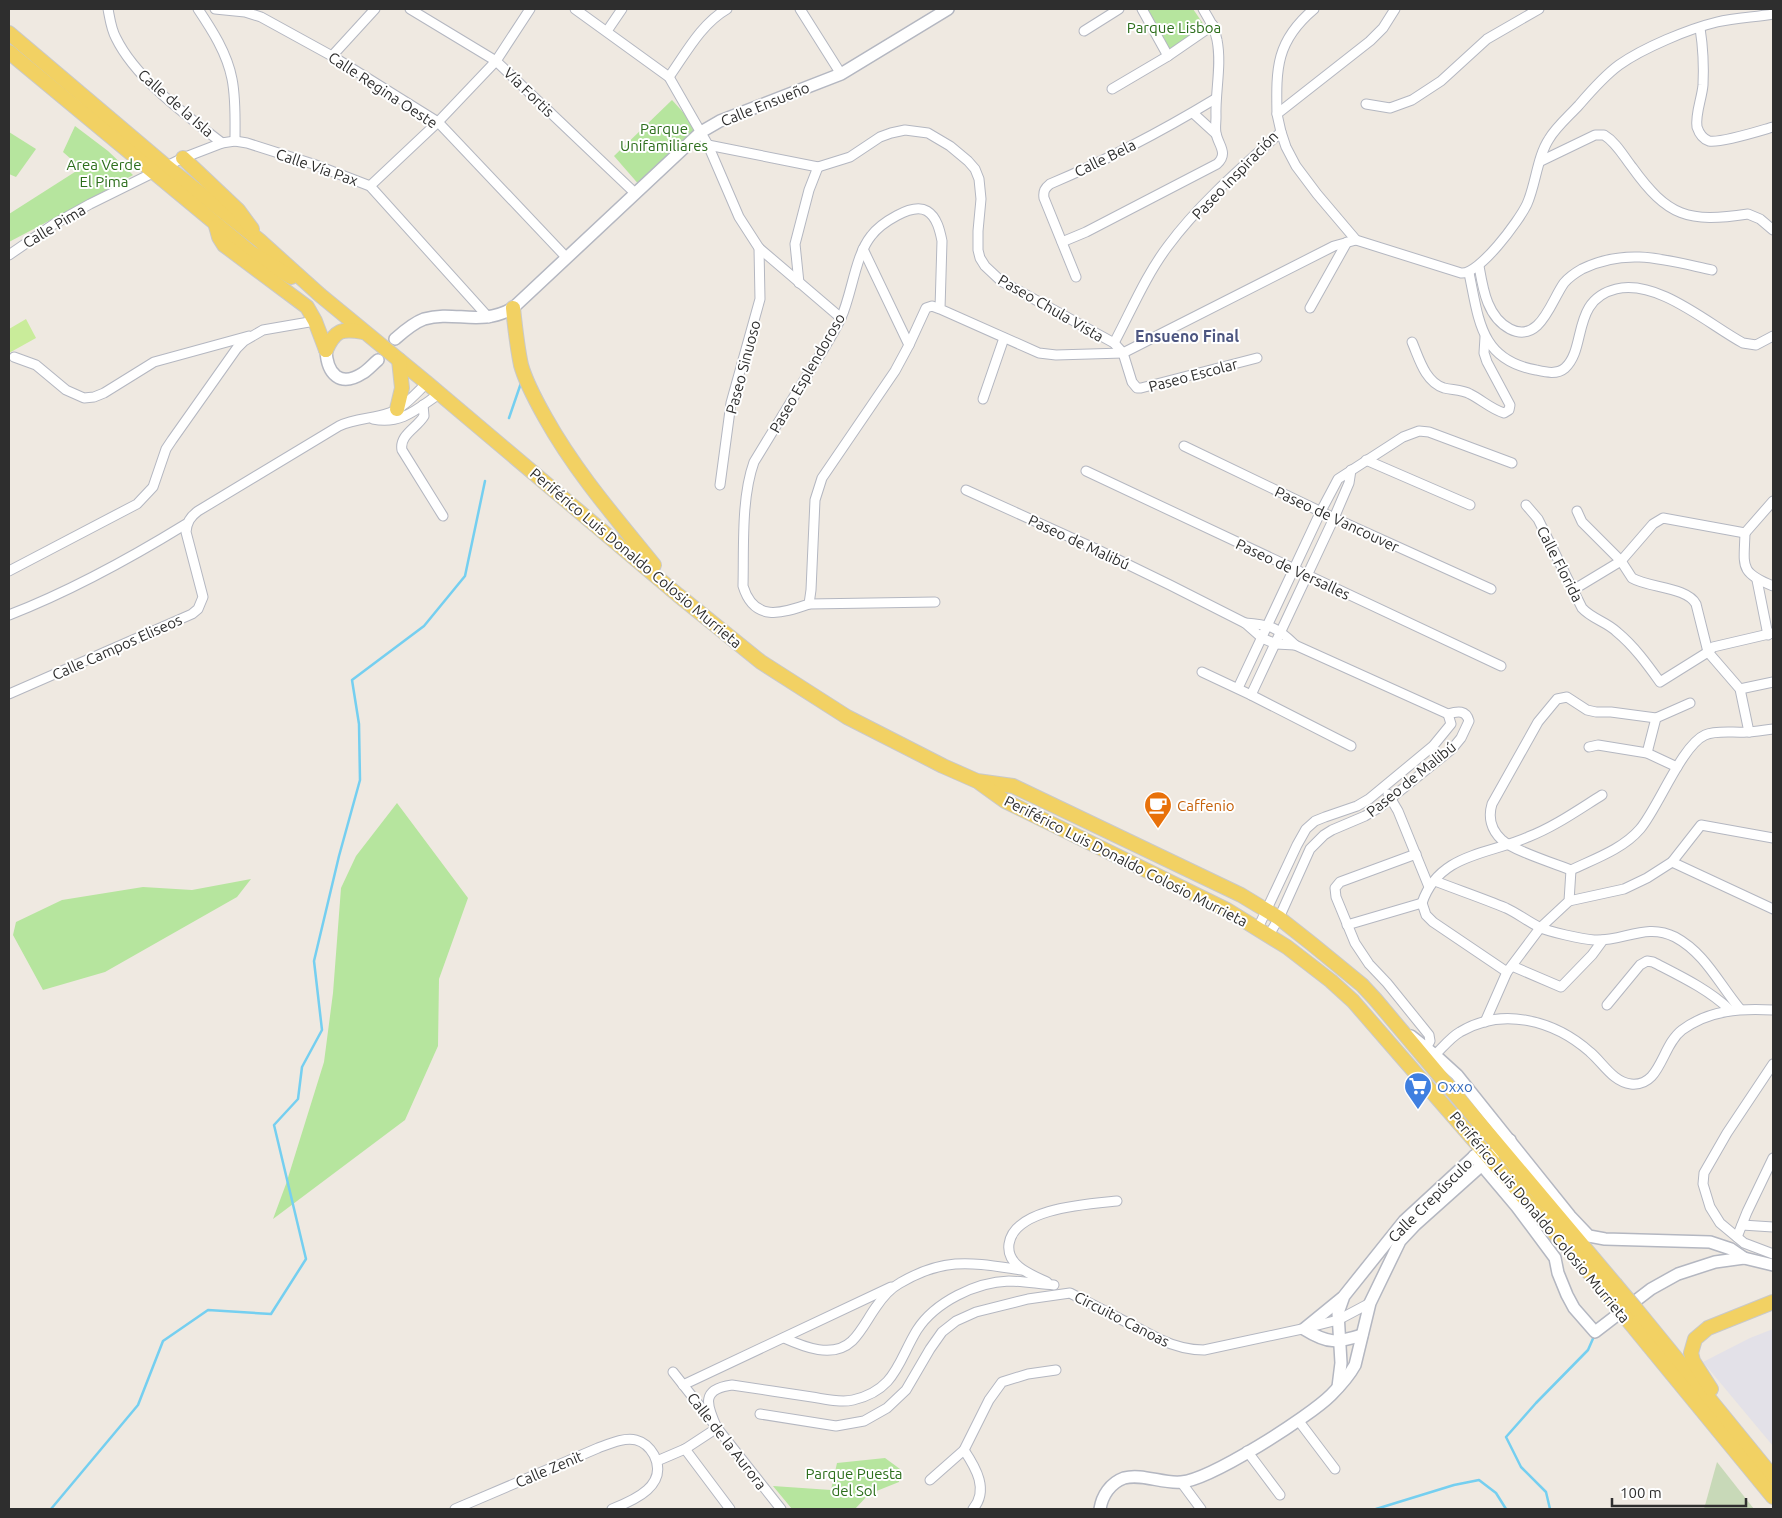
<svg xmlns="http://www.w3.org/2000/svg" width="1782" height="1518" font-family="Ubuntu,sans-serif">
  <rect width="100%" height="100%" fill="#efe9e1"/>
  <polygon fill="#e3e1e8" points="1773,1329 1773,1446 1703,1362 1750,1338"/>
  <g fill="#b6e59e">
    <polygon points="1142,9 1193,9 1206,28 1168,52"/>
    <polygon points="672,100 701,132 641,187 614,156"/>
    <polygon points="75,126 108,151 133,175 94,197 9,242 9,214 78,170 71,159 63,152"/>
    <polygon points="9,132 36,149 16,177 9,174"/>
    <polygon points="397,803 468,898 439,979 438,1046 405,1120 273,1219 286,1184 324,1062 333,993 341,888 356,856"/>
    <polygon points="251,879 237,897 105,972 43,990 13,935 16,922 62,900 143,887 192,890"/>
    <polygon points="885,1458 900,1469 899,1482 869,1494 855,1509 792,1509 773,1486 831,1490 837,1463"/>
  </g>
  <polygon fill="#c8d9b8" points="1717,1462 1754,1509 1704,1509"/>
  <polygon fill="#c9ec9a" points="26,319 36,338 9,353 9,329"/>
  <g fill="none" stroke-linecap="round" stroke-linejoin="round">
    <g stroke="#75cff0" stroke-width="2.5">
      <polyline points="509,418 521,383"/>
      <polyline points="1719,1256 1731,1255"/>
      <polyline points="51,1509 138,1405 163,1341 208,1310 271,1314 306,1259 274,1125 298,1099 302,1067 322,1030 314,961 339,856 360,780 359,724 352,680 424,626 465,576 485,481"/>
      <polyline points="1376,1509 1454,1485 1479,1480 1496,1493 1506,1509"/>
      <polyline points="1550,1509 1546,1492 1521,1467 1506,1437 1536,1403 1588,1350 1595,1334"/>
    </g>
    <g stroke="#b4b7c1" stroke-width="11">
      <g id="minor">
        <path d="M108,9C110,19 111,29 116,38C136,79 186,115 222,143"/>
        <path d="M198,9C212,30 227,53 232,79C236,99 235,120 235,141"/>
        <polyline points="215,9 245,12 261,17 332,56 438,122 566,257"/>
        <polyline points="410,9 496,61 635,193"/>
        <polyline points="575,9 669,77 708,145 739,217 759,248 760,299 731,403 720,485"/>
        <polyline points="800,9 841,74"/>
        <polyline points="1142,9 1168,56"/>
        <path d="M1700,28C1703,47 1704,65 1703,85C1702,98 1695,114 1697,127C1699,133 1703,139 1709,141C1722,143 1759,131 1773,127"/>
        <polyline points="607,31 622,9"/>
        <polyline points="1084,31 1119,9"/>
        <polyline points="332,56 375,9"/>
        <path d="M669,77C686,53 701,24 727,9"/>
        <polyline points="1112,89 1168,56 1213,25"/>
        <polyline points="1366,104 1390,108 1412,100 1441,81 1487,39 1539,9"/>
        <polyline points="1193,113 1216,134"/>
        <path d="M1277,114C1276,68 1276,41 1314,9"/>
        <path d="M1281,132L1286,147L1296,166L1317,194L1356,240L1461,273C1479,275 1519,221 1527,204C1536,184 1537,157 1549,139C1556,127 1569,116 1579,105C1591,91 1604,76 1619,65C1643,48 1688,29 1717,22C1735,18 1755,17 1773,14"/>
        <polyline points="708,145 818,167 850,157 880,137 891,133 905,130 928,133 950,146 968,161 975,169 979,179 981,199 978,231 978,250 980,258 985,266 1001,281 1114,343 1123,353 1132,382 1137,388 1141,388 1257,358"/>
        <path d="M1541,161L1595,135H1604C1616,142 1624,157 1632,167C1668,217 1688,223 1748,214L1760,219L1773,230"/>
        <polyline points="370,186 438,122 496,61 530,9"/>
        <path d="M1062,242L1086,232L1217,164C1229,153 1218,145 1216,133C1215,128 1216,122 1216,117C1215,92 1222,65 1217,40C1215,28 1209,19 1203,9"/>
        <polyline points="759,248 841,318"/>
        <polyline points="863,249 909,345"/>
        <polyline points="9,255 54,224 90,204 183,158 222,143 235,141 247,143 313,164 370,186 489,318"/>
        <path d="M1479,266C1483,289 1487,317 1510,329C1540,344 1551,301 1564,283C1569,277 1575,273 1582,269C1627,247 1666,260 1712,270"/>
        <path d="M1469,273C1479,320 1480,360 1536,370C1545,372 1557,375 1565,368C1587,348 1571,300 1616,289C1658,279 1708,324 1743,343L1756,345L1773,336"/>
        <path d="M1076,277L1044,198C1043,191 1045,188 1050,184C1107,160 1162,131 1215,99"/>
        <polyline points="799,283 795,244 809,190 818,167"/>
        <polyline points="1310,308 1347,242"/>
        <path d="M940,309L942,241C940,231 937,217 927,211C912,202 880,224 871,236C855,256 852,294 841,318C831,339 818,358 806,377C789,405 771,434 754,462C741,498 744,548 743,586C754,622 781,614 809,604L811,590L815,500L822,478L895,371L909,345L926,308L932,306L940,309L1039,353L1056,355L1123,353L1334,246L1356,240"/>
        <path d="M1412,342C1419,358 1425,382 1444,388C1453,390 1463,390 1470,394C1482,400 1491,409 1504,413L1509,410L1510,405L1487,362L1484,353L1485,337"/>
        <path d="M1114,343C1131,311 1146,275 1168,246C1199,204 1242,167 1281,132L1277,114L1370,41L1383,28L1395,9"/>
        <polyline points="14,357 36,365 66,390 84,398 94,397 104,393 154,362 249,336"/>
        <polyline points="983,399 1004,338"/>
        <path d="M423,405L424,416C417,428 399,435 402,450L443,516"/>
        <path d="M373,419C401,425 417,409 439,394"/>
        <polyline points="1184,446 1334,518 1491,589"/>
        <polyline points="1366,460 1470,505"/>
        <polyline points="1086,471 1501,666"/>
        <path d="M966,490L1094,548L1170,585L1245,623L1262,638L1276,644L1295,645L1448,714C1458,711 1466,710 1469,721L1461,738L1452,749L1380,807L1365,816L1332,830L1324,835L1310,849L1279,918L1269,935"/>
        <path d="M1526,505L1538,519L1582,608C1592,619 1607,622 1617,632C1634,646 1647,664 1660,682L1708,652L1713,647L1773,633"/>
        <path d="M1577,511L1582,522L1621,561L1632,578C1649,588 1687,587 1696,604L1708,652L1740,689L1749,732"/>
        <path d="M1745,533C1744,567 1739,572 1773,586"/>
        <polyline points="1745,533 1773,501"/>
        <polyline points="9,571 137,504 153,487 166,449 172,440 237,348 244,341 263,330 315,321"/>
        <polyline points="1757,580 1768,635"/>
        <polyline points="1573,590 1621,561 1653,524 1663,518 1745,533"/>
        <polyline points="809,604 935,602"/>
        <path d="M9,615C71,591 129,559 186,524"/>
        <path d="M1245,623C1270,625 1276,626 1295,645"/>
        <polyline points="1202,672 1251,695 1351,746"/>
        <polyline points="1238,688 1321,511 1338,479 1403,437 1419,431 1429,432 1512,463"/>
        <polyline points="1740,689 1773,682"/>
        <path d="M9,694L192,614L198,609L203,597L186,532C187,522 190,517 198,511L339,426C355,418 373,419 389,413C404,408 416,393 427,383"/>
        <polyline points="1251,695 1334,518 1349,483 1351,470"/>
        <polyline points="1589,747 1598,745 1647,753 1677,767"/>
        <polyline points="1647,753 1656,718"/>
        <polyline points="1388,794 1398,811 1429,887"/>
        <polyline points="1416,854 1340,882 1335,888 1336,897 1355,943 1369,964 1387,983 1429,1035 1430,1041 1426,1048"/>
        <polyline points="1672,862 1773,909"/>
        <path d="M1571,870C1556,864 1512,850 1502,840C1491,830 1488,817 1492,804L1538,722L1557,699L1567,697L1587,710L1596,712H1611L1656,718L1690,703"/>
        <path d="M1571,870C1594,859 1623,849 1640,829C1658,808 1682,745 1705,735C1716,730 1734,733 1747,732C1755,732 1764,730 1773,729"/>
        <path d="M1435,881C1458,890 1482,898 1506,908C1517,913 1527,921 1539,927C1549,932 1582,939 1594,940C1623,942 1646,922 1675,937C1705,953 1719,984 1740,1009"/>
        <polyline points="1569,901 1624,889 1647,878 1672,862 1701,825 1773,838"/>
        <path d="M1422,903C1439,853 1488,855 1528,837C1554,827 1578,810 1602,795"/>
        <polyline points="1422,903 1426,915 1433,922 1507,972"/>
        <polyline points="1347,925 1422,903"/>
        <polyline points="1258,928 1297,845 1306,829 1315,821 1325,817 1357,806 1369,799 1433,746 1451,724 1448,714"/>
        <polyline points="1512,966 1561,987 1592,955 1603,940"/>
        <path d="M1607,1005L1640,965L1647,961L1653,962C1680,976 1708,989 1730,1010"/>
        <polyline points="1485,1022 1507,972 1540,928 1569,901 1571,870"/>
        <path d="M1435,1055C1443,1047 1451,1037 1460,1032C1503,1006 1555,1021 1590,1052C1603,1063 1613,1082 1631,1084C1661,1087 1661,1046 1682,1030C1709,1010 1741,1008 1773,1010"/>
        <polyline points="1773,1064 1727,1133 1704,1173 1703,1184 1710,1207 1720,1223 1744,1243 1773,1254"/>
        <polyline points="1742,1225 1773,1227"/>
        <polyline points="1737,1237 1747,1212 1773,1158"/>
        <path d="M1047,1282C1032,1275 1006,1266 1009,1244C1014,1208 1088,1204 1117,1201"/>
        <path d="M784,1338C804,1347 833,1359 852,1341C862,1331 868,1318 876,1307C882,1298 891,1288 900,1283C946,1256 973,1263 1022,1270"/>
        <polyline points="673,1372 781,1509"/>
        <polyline points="683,1385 891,1287"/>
        <path d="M760,1414L836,1426L864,1421L887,1408L906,1390L930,1349L942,1332L956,1321L976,1312L1028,1299L1070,1293L1159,1339C1174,1346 1187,1350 1204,1350L1302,1329L1338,1320L1370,1303"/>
        <polyline points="1298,1420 1335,1469"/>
        <polyline points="685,1449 730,1509"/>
        <path d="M964,1450C976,1468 989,1490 973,1509"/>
        <polyline points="1247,1451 1280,1495"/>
        <path d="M657,1461L685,1449L717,1428C706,1404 701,1389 732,1385C759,1389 785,1393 812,1397C825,1399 840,1403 853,1400C896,1390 898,1361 917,1330C935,1302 976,1282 1009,1281C1023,1281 1039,1284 1054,1285"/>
        <polyline points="930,1480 964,1450 989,1400 1002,1382 1028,1374 1056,1370"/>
        <polyline points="1181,1482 1201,1509"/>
        <path d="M455,1509L598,1448C609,1444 624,1437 636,1440C644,1442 650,1448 654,1455C669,1485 635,1500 612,1509"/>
      </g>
    </g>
    <g stroke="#b4b7c1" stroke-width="14">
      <g id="tertiary">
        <path d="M395,339C403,332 413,323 424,319C455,310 480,327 513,308L701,132L720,121L841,74L948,9"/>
        <path d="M326,350C327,374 340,388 363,373C368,370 373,364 378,360"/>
        <polyline points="1411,1036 1435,1055 1457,1075 1570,1216 1589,1236 1605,1239 1710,1242 1731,1249 1744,1258"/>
        <polyline points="1474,1156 1517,1207 1555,1258 1558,1273 1567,1295 1574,1308 1595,1332 1651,1289 1678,1274 1715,1262 1744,1258 1773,1265"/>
        <path d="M1342,1298L1304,1329C1328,1344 1337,1343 1362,1335"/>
        <polyline points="1338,1387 1341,1363 1338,1313 1344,1296 1404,1221 1480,1151"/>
        <path d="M1100,1509C1102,1496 1110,1483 1124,1478C1142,1473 1163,1484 1181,1482C1210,1480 1309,1417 1331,1395C1340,1386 1349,1376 1355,1365L1370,1303L1400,1241L1415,1225L1510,1140"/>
      </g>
    </g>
    <g stroke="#c9c9c9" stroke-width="16">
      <g id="primary">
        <polyline points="9,33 166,166 259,240 320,295 427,383 678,595 761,662 847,717 943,766 977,781 1013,786 1241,895 1279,918 1312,944 1362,985 1375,999 1615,1284"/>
        <polyline points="9,52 250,252 291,277"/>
        <polyline points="183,158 238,210 252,229"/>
        <polyline points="216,226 219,237 224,245 307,307 315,321 326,350"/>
        <path d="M513,308C515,327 517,346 521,365C526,383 536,401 545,417C575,471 615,517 654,565"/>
        <path d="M326,350C335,330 342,328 363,332"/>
        <polyline points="397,409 402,388 399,360"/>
        <polyline points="980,783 1005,801 1227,910 1287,947 1331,981 1353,1001 1399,1054 1606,1292"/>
        <polyline points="1636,1309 1773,1477"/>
        <polyline points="1626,1318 1773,1497"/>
        <polyline points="1711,1389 1693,1361 1691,1353 1695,1339 1708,1328 1773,1302"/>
      </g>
    </g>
    <use href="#minor" stroke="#fff" stroke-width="9"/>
    <use href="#tertiary" stroke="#fff" stroke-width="11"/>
    <use href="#primary" stroke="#f2d163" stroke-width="14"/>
    <g stroke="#c9c9c9" stroke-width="16" stroke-linecap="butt">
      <g id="primary-bridge">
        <polyline points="1615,1284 1636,1309"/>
        <polyline points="1606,1292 1626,1318"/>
      </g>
    </g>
    <use href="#primary-bridge" stroke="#f2d163" stroke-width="14"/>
  </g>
  <defs>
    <g id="cafe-pin" transform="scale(1.4375)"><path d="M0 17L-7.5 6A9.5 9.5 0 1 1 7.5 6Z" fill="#e8710a" stroke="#fff"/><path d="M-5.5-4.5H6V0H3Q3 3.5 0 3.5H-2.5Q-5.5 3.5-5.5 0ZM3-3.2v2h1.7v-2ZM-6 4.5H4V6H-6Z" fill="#fff"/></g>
    <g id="supermarket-pin" transform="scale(1.4375)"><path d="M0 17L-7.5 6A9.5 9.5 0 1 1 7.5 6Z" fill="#3f7fe0" stroke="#fff"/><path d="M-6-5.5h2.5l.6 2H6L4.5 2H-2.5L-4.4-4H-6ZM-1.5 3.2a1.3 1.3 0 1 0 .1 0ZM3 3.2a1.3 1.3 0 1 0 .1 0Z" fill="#fff"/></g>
  </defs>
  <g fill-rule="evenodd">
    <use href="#cafe-pin" x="1158" y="805"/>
    <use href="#supermarket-pin" x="1418" y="1086"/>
  </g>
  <g text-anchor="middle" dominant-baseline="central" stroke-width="4" stroke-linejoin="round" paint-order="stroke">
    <g font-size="15" fill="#2c6e1b" stroke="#fff">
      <text x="1174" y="27">Parque Lisboa</text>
      <text x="664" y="128">Parque<tspan x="664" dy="17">Unifamiliares</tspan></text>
      <text x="104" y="164">Area Verde<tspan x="104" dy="17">El Pima</tspan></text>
      <text x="854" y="1473">Parque Puesta<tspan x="854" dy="17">del Sol</tspan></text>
    </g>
    <g font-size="15" fill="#2e2e2e" stroke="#fff">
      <text transform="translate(383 90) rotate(33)">Calle Regina Oeste</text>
      <text transform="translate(529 92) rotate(44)">Vía Fortis</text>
      <text transform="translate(176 103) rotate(41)">Calle de la Isla</text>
      <text transform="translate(765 104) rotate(-22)">Calle Ensueño</text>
      <text transform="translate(1105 158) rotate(-26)">Calle Bela</text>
      <text transform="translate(317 167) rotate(19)">Calle Vía Pax</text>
      <text transform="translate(1235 175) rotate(-46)">Paseo Inspiración</text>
      <text transform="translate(54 226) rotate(-31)">Calle Pima</text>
      <text transform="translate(1051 308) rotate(30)">Paseo Chula Vista</text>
      <text transform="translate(743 367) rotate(-75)">Paseo Sinuoso</text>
      <text transform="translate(807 373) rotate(-60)">Paseo Esplendoroso</text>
      <text transform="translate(1193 375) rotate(-15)">Paseo Escolar</text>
      <text transform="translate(1337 519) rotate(25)">Paseo de Vancouver</text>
      <text transform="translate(1079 542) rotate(25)">Paseo de Malibú</text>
      <text transform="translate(636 558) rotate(40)">Periférico Luis Donaldo Colosio Murrieta</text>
      <text transform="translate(1560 564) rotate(63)">Calle Florida</text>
      <text transform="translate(1293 569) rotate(25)">Paseo de Versalles</text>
      <text transform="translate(117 647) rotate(-24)">Calle Campos Eliseos</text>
      <text transform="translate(1411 779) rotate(-39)">Paseo de Malibú</text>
      <text transform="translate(1126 861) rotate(27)">Periférico Luis Donaldo Colosio Murrieta</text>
      <text transform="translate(1430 1200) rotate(-45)">Calle Crepúsculo</text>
      <text transform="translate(1540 1217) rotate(50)">Periférico Luis Donaldo Colosio Murrieta</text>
      <text transform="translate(1122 1319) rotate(27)">Circuito Canoas</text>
      <text transform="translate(727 1441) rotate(52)">Calle de la Aurora</text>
      <text transform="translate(549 1469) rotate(-23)">Calle Zenit</text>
    </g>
    <g font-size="15" fill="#c56008" stroke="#fff" text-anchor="start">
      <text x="1177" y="805">Caffenio</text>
    </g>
    <g font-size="15" fill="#366cbe" stroke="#fff" text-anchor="start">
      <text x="1437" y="1086">Oxxo</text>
    </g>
    <g font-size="16" font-weight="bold" fill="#4d5680" stroke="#fff">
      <text x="1187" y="336">Ensueno Final</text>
    </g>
  </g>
  <rect width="1782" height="1518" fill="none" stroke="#2e2e2e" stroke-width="20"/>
  <path d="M1612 1498v8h134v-8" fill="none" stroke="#2e2e2e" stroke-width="2.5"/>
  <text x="1620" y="1498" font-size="15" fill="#2e2e2e" stroke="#ffffff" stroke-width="4" paint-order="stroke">100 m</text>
</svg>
